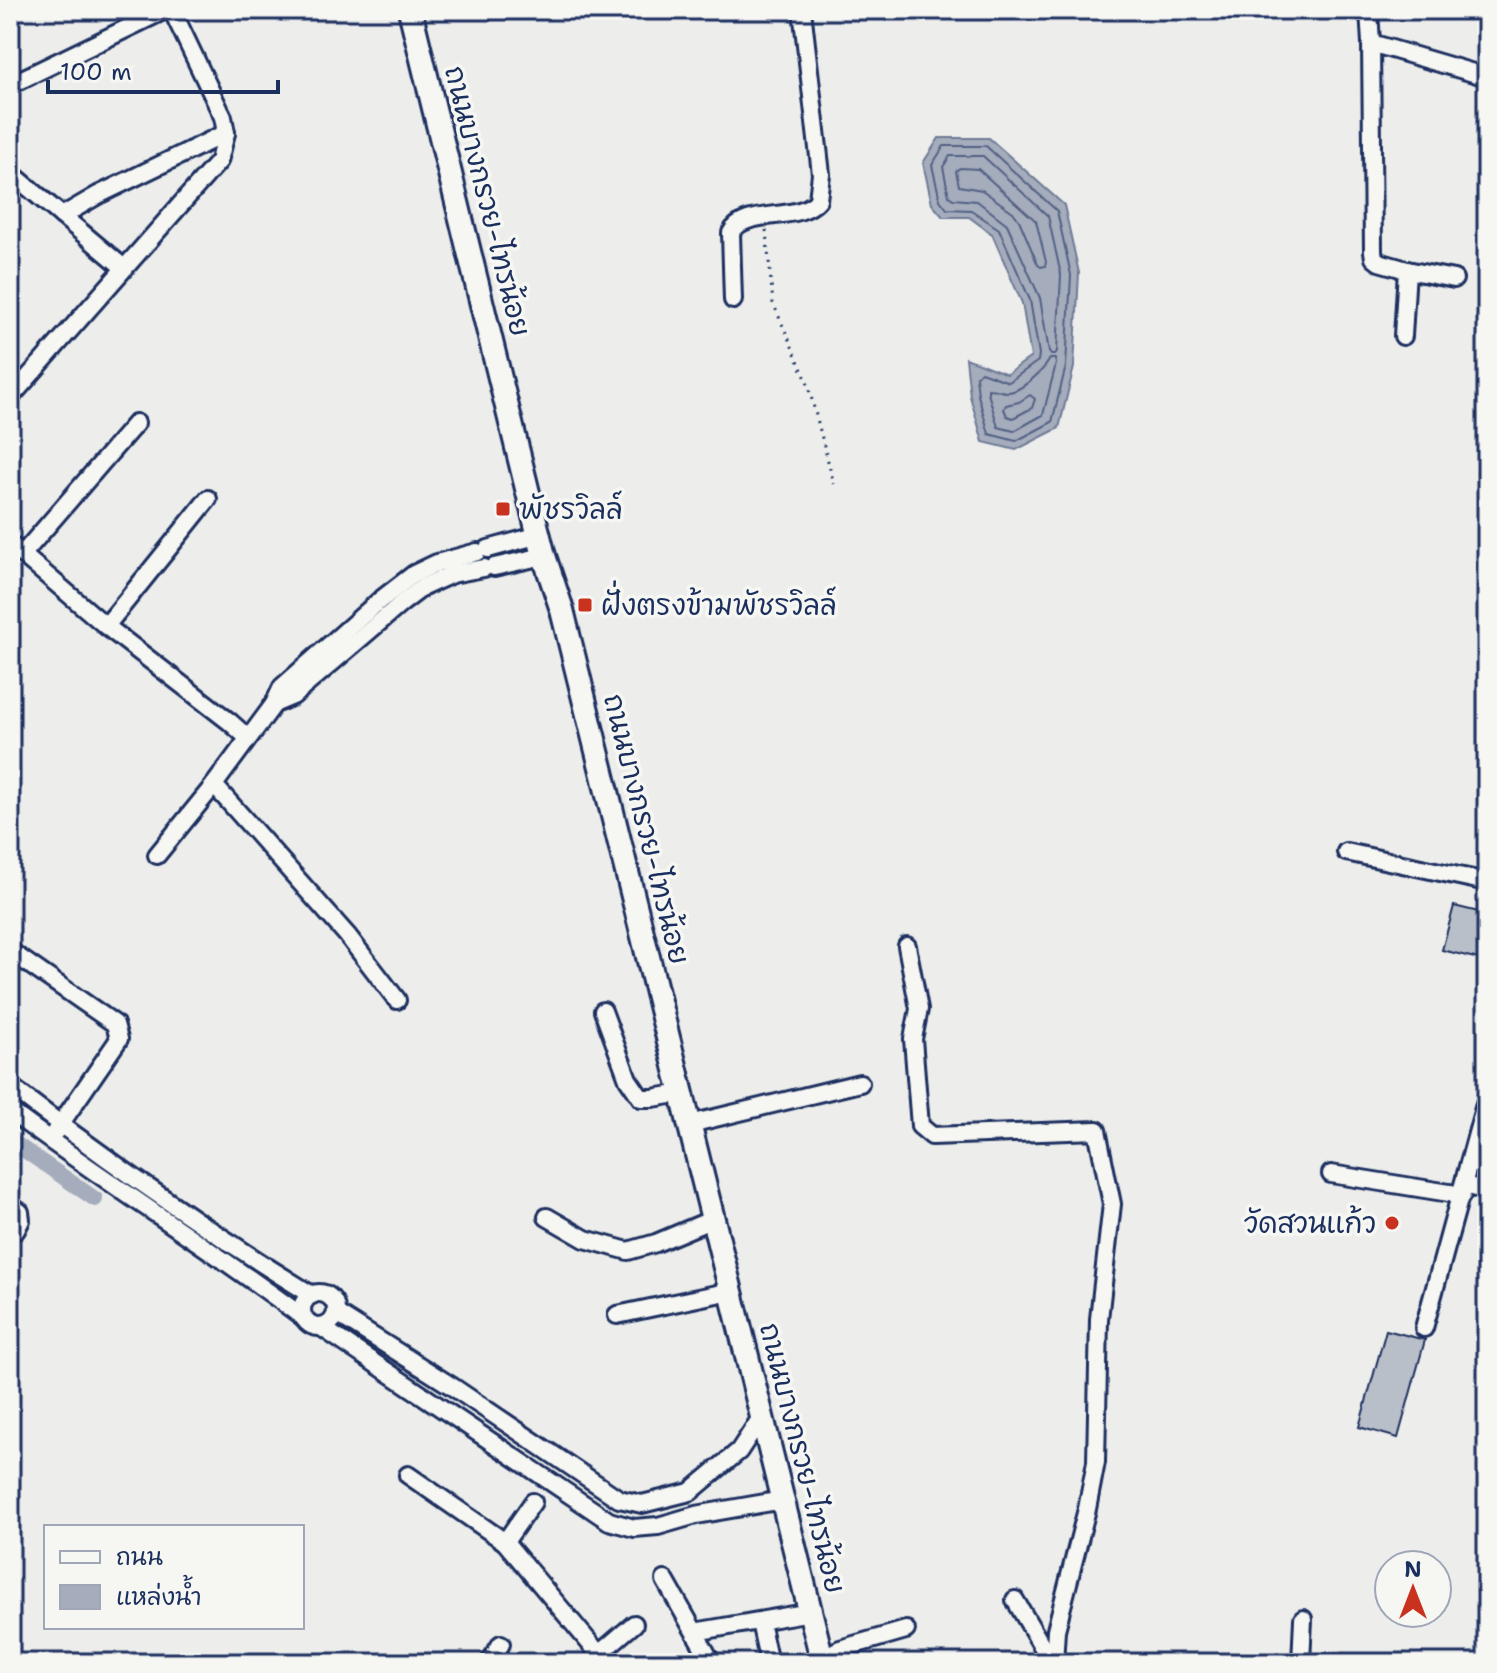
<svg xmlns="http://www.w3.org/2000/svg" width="1497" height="1673" font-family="'Shantell Sans','Playpen Sans Thai',sans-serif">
  <rect width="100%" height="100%" fill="#edeeec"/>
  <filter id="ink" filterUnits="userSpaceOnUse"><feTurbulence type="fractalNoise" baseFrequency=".0125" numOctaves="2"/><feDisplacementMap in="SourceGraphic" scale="16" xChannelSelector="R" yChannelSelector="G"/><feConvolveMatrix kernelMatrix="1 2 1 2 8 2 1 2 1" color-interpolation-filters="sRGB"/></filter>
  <g filter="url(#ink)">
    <polygon fill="#a5acbc" stroke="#6e7a96" stroke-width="2" points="939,138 989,138 1064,205 1079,273 1074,367 1059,428 1016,450 983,442 970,396 966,358 1007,374 1031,357 1022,303 992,234 969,217 943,217 932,204 923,163"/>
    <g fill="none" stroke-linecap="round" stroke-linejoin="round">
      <g stroke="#526184" stroke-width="2">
        <polygon points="944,146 986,146 1057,211 1071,275 1066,366 1052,422 1016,441 989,434 978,395 976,376 981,372 1009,382 1038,361 1039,354 1030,300 999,229 971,210 947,209 940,200 932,165"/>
        <polygon points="950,156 983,156 1048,216 1061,275 1057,351 1055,355 1051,355 1049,352 1040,298 1007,224 977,201 953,199 949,196 943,167"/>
        <polygon points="960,168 978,169 1036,221 1046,262 1045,266 1041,267 1038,265 1019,220 1013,212 982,190 959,186 956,171"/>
        <path d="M1050,359H1055L1056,364L1043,415L1014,431L998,427L988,393V389C995,389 1001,392 1008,392C1021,392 1044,370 1050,359Z"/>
        <polygon points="1030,395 1035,399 1032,408 1013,418 1007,416 1004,409 1006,405 1019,402"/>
      </g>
      <polyline stroke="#a5acbc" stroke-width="16" points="10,1140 95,1199"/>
    </g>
    <g fill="#b9bfc8" stroke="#1b2f5e" stroke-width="2">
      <polygon points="1454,906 1487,914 1487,961 1442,950"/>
      <polygon points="1386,1330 1425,1340 1398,1438 1359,1427"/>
    </g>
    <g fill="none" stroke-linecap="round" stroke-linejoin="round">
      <g stroke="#1b2f5e" stroke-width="22">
        <g id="minor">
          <polyline points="1369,10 1371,43 1373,251 1374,258 1379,262 1407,270 1403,336"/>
          <polyline points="1371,43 1487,77"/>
          <polyline points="10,85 165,10"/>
          <polyline points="10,172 124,268"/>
          <polyline points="62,216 98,195 226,133"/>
          <polyline points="1407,270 1454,279"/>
          <path d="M733,300L731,233C744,207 799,223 818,200L821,174L802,10"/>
          <polyline points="10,398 219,161 226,133 223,117 172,10"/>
          <polyline points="10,544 106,626 230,722 248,738"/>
          <polyline points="488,549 539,535"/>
          <polyline points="22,555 136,423"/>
          <polyline points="494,567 544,556"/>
          <polyline points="106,626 208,499"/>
          <polyline points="274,704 293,696 402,603 423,587 452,574 484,568"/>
          <polyline points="214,785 347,935 397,1000"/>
          <polyline points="1346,852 1487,882"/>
          <polyline points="157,855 214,785 274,704 282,687 379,601 414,574 437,563 477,552"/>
          <polyline points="907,946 919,1009 913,1039 920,1126 932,1136 1097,1130 1112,1204 1099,1319 1096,1462 1087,1509 1056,1630 1054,1663"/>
          <polyline points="10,951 115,1024 119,1039 55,1132"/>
          <polyline points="603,1011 628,1079 641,1098 653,1098 682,1093"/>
          <path d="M10,1086C107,1161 208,1231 312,1295"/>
          <path d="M10,1111C106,1183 208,1246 304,1318"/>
          <polyline points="690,1124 860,1083"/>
          <polyline points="1331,1174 1462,1195"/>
          <polyline points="1464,1185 1487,1191"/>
          <polyline points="10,1205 20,1212 21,1220 16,1230 10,1232"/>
          <polyline points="547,1217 585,1239 628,1251 656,1243 713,1219"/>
          <circle cx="319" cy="1310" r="17"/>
          <polyline points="336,1313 453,1387 619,1499 642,1504 690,1492 739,1451 762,1416"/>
          <polyline points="617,1315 731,1291"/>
          <polyline points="321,1327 609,1521 634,1528 658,1526 696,1515 783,1500"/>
          <polyline points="1424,1328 1487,1097"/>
          <polyline points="408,1475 505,1542 599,1654"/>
          <polyline points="505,1542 533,1502"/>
          <polyline points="665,1580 712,1663"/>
          <polyline points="1015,1600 1052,1663"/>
          <polyline points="760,1622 769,1663"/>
          <polyline points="696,1634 700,1631 811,1612"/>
          <polyline points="822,1658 840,1649 906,1630"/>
          <polyline points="489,1663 501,1644"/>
          <polyline points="591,1663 599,1654 634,1624"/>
          <polyline points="1301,1663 1303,1619"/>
        </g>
      </g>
      <g stroke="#1b2f5e" stroke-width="28">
        <polyline id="major" points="410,10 530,501 544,556 562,610 823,1663"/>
      </g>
      <polyline stroke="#1b2f5e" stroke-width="3" stroke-dasharray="2 6" stroke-linecap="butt" points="766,230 773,303 807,381 834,484"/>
      <use href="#minor" stroke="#f6f6f2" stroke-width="16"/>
      <use href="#major" stroke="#f6f6f2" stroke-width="22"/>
    </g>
  </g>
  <g fill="#c8321e" stroke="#f6f6f2" stroke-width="3">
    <rect x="495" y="501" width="16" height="16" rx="4"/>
    <rect x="577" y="597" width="16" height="16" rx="4"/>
    <circle cx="1392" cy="1223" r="8"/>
  </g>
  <g text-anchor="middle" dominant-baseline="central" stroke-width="7" stroke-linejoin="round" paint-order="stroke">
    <g font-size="28" fill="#1b2f5e" stroke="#f6f6f2">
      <text transform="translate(488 201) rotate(76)">ถนนบางกรวย-ไทรน้อย</text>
      <text transform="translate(647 829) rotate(76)">ถนนบางกรวย-ไทรน้อย</text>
      <text transform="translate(803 1458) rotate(76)">ถนนบางกรวย-ไทรน้อย</text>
    </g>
    <g font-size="28" fill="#1b2f5e" stroke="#f6f6f2" text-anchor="start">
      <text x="519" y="509">พัชรวิลล์</text>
      <text x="601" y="605">ฝั่งตรงข้ามพัชรวิลล์</text>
      <text x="1376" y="1223" text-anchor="end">วัดสวนแก้ว</text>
    </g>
  </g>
  <rect width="1497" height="1673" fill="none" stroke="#f6f6f2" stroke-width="40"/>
  <rect x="20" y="20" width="1457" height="1633" fill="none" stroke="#1b2f5e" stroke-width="3" filter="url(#ink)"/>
  <rect x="44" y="1525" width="260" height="104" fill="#f6f6f2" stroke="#9ea6b7" stroke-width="2"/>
  <rect x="60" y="1551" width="40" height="12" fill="#f6f6f2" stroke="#9ea6b7" stroke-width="2"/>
  <text x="116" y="1565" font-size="24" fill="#1b2f5e">ถนน</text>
  <rect x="60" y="1585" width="40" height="24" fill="#a5acbc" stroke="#9ea6b7" stroke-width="2"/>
  <text x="116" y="1605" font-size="24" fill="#1b2f5e">แหล่งน้ำ</text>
  <g transform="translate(1413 1589)"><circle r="38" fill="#f6f6f2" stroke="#9ea6b7" stroke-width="2"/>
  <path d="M0-6L14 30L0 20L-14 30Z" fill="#c8321e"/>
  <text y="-12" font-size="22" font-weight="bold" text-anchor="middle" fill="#1b2f5e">N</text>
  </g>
  <path d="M48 80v12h230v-12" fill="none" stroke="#1b2f5e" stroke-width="4"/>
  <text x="60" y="80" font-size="24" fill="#1b2f5e" stroke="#f6f6f2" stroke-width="6" paint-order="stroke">100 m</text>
</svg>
